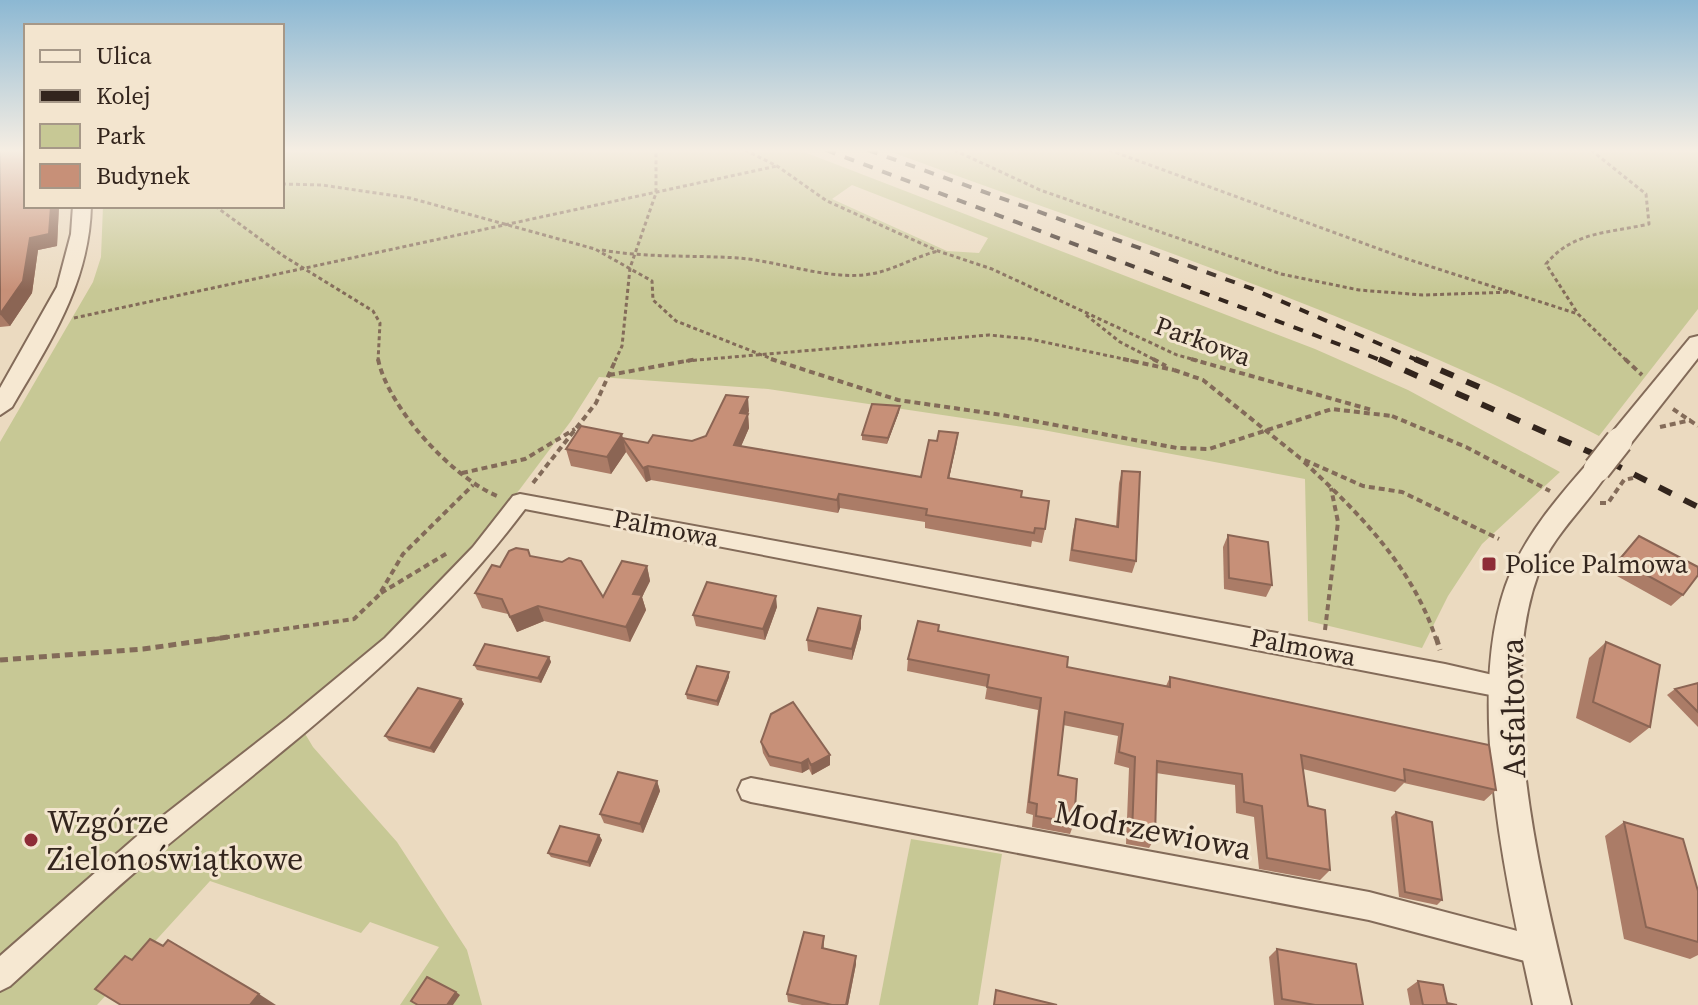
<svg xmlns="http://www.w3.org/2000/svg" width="1698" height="1005" font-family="'Source Serif 4',serif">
  <rect width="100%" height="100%" fill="#ebdac0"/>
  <g fill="#c7c895" fill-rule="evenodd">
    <path d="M282,150H799L1315,349L1408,390L1560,472L1482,544L1448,596L1422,648L1308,621L1305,479L1043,430L768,389L599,377L571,421L520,489L393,638L295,717L313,747L397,842L467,950L482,1005H400L439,947L370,922L361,933L210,881L97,1005H0V442L93,282L101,257L103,206H282ZM852,185L988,238L979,253L947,251L832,199Z"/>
    <path d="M886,150H1698V309L1599,436C1372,318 1126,238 886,150Z"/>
    <polygon points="911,839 1002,854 978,1005 879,1005"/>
  </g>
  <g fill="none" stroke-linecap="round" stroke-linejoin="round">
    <g stroke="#836b59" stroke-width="4">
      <g id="minor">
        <path d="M520,494L1445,664L1506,678L1514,681L1518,688L1514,695L1506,698L525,509C419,650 293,741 159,852C107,894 60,941 10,986L0,991V956L136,837L287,719L385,638L473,547L513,496Z"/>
        <polygon points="751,778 1369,892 1540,937 1550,941 1554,951 1550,961 1540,965 1369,920 751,802 742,799 738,790 742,781"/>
      </g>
    </g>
    <g stroke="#836b59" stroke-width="4">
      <g id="tertiary">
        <path d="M73,206H91C89,284 50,342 12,407L0,415V388L57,287L71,234Z"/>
        <polygon points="1698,336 1698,358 1628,447 1610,447 1607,441 1610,435 1690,338"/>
        <path d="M1597,460L1606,463L1610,469C1588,505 1553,533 1538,574C1494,695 1542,883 1571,1005H1533C1507,885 1461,688 1511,572C1529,531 1559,496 1588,463Z"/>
      </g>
    </g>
    <g stroke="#836b59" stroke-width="3" stroke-dasharray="4 3" stroke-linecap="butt">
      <polyline points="745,150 777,166 827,201 938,251 992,269 1177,355 1199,361"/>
      <polyline points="954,150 1040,190 1281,274 1359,290 1423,295 1513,292"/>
      <polyline points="1109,150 1401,257 1578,314"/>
      <path d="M1591,150L1646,194L1649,224C1610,233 1573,231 1546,264L1578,314L1627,361"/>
      <polyline points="282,152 287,150"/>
      <polyline points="282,184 322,185 410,198 595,249 652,281 653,300 676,321 777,361"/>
      <polyline points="215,206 282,255 373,311 380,323 378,361"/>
      <path d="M602,250C647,258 692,255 738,258C782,261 836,284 880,272C898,267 918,256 938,251"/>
      <polyline points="1086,315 1120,342 1157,361"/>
      <polyline points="74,318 777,166"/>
      <polyline points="615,361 622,346 630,268 656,193 656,150"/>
      <polyline points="686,361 989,335 1030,339 1133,361"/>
    </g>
    <g stroke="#836b59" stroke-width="4" stroke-dasharray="6 4" stroke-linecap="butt">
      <path d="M378,359C388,408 452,477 497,496"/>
      <polyline points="771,359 898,400 1002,415 1177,448 1209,449 1332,409 1392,416"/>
      <polyline points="1123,359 1174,370"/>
      <polyline points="1153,359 1166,366"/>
      <polyline points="1191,359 1372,410"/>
      <polyline points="1625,359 1642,375"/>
      <polyline points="1174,370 1203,380 1300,458 1363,486 1402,492 1499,539"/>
      <polyline points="609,375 697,359"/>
      <polyline points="1673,409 1698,426"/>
      <polyline points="1392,416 1466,447 1550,491"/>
      <polyline points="1660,427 1691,420"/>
      <path d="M1304,462C1359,513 1412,566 1436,639"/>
      <polyline points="462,473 525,459 575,429"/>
      <polyline points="533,483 596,403 616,359"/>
      <polyline points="1600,503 1608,503 1624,480 1633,478"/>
      <polyline points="381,593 449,552"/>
      <polyline points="1325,630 1338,522 1331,488"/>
      <polyline points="214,639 354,619 379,595 403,554 473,485"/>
    </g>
    <g stroke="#836b59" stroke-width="5" stroke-dasharray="8 5" stroke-linecap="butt">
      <polyline points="1436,637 1440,650"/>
      <polyline points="0,660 143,649 228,637"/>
    </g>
    <use href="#minor" fill="#f6e8d2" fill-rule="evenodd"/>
    <use href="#tertiary" fill="#f6e8d2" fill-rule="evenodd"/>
    <g stroke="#33251d" stroke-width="4" stroke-dasharray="10 10" stroke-linecap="butt">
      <polyline points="826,150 1383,361"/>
      <polyline points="868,150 1253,289 1419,361"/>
    </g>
    <g stroke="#33251d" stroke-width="6" stroke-dasharray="14 14" stroke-linecap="butt">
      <polyline points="1379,359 1592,453 1698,507"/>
      <polyline points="1415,359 1486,390"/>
    </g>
    <g stroke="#836b59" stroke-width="30" stroke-linecap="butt">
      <polyline id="tertiary-bridge" points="1597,469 1619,441"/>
    </g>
    <use href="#tertiary-bridge" stroke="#f6e8d2" stroke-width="26"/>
  </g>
  <g fill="#ab7c67">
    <polygon points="0,150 26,206 59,206 57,246 38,250 32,293 10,326 0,327"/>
    <polygon points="900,406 899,412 887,444 862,440 862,435"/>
    <polygon points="749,411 748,414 749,428 741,446 921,477 937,441 958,433 949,479 1021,497 1045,529 1042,543 1032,541 1031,547 925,528 925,522 840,508 838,513 651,480 646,482 626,452 611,474 571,466 566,449 622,438 648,443 692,441 706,436"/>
    <polygon points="1122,471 1136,561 1132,573 1069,561 1073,531 1076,519 1116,526 1119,483"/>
    <polygon points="1228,535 1272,585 1266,597 1224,589 1223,547"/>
    <polygon points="1639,536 1683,595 1671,606 1608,571"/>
    <polygon points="530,556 603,597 647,566 650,581 642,597 646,610 630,642 544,621 517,632 508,614 482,608 475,593 500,567"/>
    <polygon points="777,607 765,640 696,626 693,615"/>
    <polygon points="861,616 861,628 852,660 808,651 807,640"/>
    <polygon points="938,631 1067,667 1166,686 1170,677 1496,790 1484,801 1404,783 1395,792 1303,769 1308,806 1330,870 1320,880 1259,869 1254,817 1236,813 1235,785 1156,773 1155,838 1149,848 1126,844 1129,768 1114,764 1118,736 1063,725 1058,775 1074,823 1070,834 1032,827 1033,815 1026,813 1038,710 985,699 987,687 907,671 908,659"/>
    <polygon points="1606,642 1650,727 1630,743 1576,718 1589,658"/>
    <polygon points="549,657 551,662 541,683 477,670 474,665"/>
    <polygon points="729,672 729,677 718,706 687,699 686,694"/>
    <polygon points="1698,683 1698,727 1667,695 1675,689"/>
    <polygon points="461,699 464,704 434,753 389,741 385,736"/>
    <polygon points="761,742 830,755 830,765 812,775 809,769 802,773 770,766 763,753"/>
    <polygon points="657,781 660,791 643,833 604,823 600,814"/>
    <polygon points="1396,812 1442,900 1437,905 1399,897 1391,817"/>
    <polygon points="1624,822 1698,891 1698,955 1690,959 1624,939 1605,836"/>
    <polygon points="599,835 602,840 590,867 551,857 548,853"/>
    <polygon points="824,936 824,948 856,956 856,964 848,1005 802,1005 788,1002 787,994"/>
    <polygon points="1277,949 1363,1005 1274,1005 1269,957"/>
    <polygon points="1418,981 1447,1003 1457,1005 1410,1005 1407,989"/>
  </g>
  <g fill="#8b6554">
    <polygon points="51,206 59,206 57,246 38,250 32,293 10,326 0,314 30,238"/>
    <polygon points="748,397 749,411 742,427 740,413"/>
    <polygon points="900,406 899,412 887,444 888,438"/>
    <polygon points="748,414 749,428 736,458 734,445"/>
    <polygon points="958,433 956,447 946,492 948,478"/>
    <polygon points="622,434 626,452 611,474 607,457"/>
    <polygon points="648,466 651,480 646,482 643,468"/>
    <polygon points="839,494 840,508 838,513 837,500"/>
    <polygon points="647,566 650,581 642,597 646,610 630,642 626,627 633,594"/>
    <polygon points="776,596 777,607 765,640 763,629"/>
    <polygon points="538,606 544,621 517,632 510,617"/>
    <polygon points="861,616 861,628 852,660 852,649"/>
    <polygon points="549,657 551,662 541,683 538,678"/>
    <polygon points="729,672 729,677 718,706 717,701"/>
    <polygon points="461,699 464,704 434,753 430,748"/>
    <polygon points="830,755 830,765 812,775 811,765"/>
    <polygon points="808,759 809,769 802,773 801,763"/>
    <polygon points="657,781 660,791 643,833 640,824"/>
    <polygon points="599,835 602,840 590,867 588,862"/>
    <polygon points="856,956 856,964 848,1005 846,1005"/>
    <polygon points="456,992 460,995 453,1005 447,1005"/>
    <polygon points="259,994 276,1005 250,1005"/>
  </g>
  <g fill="#c79078" stroke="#8b6554" stroke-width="2">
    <polygon points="0,150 26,150 26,206 51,206 49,234 30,238 23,281 0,314"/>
    <polygon points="726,395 748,397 740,413 748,414 734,445 921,477 929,440 937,441 939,431 958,433 948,478 1022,491 1021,497 1049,501 1045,529 1035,528 1034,533 926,515 927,509 839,494 837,500 648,466 643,468 622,438 648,443 653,435 692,441 706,436"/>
    <polygon points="872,404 900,406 888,438 862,435"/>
    <polygon points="581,426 622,434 607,457 566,449"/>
    <polygon points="1122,471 1140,472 1136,561 1072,550 1076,519 1118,527"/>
    <polygon points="1228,535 1268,542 1272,585 1229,578"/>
    <polygon points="1639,536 1698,567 1698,575 1683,595 1619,560"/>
    <polygon points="516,548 528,550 530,556 562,562 569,558 581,561 603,597 622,561 647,566 633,594 642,595 626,627 538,606 510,617 502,599 475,593 492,565 500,567 509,551"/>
    <polygon points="707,582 776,596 763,629 693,615"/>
    <polygon points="818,608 861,616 852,649 807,640"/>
    <polygon points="918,621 939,625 938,631 1068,657 1067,667 1170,687 1170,677 1489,745 1496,790 1404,769 1405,781 1301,755 1308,806 1325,810 1330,870 1267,858 1262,806 1244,802 1242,774 1157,761 1155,838 1132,833 1135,757 1119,752 1123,724 1065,712 1058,775 1077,779 1074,823 1036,816 1037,804 1029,802 1041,698 987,687 989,675 908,659"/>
    <polygon points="1606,642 1660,665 1650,727 1593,702"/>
    <polygon points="485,644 549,657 538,678 474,665"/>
    <polygon points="697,666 729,672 717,701 686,694"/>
    <polygon points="1698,683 1698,712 1675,689"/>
    <polygon points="418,688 461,699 430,748 385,736"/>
    <polygon points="793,702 830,755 811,765 808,759 801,763 769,756 761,742 771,714"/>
    <polygon points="618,772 657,781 640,824 600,814"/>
    <polygon points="1396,812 1432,822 1442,900 1405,892"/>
    <polygon points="1624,822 1683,839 1698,891 1698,942 1646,927"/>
    <polygon points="560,826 599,835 588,862 548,853"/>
    <polygon points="804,932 824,936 822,948 856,956 846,1005 832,1005 787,994"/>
    <polygon points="150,939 163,946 168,940 259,994 250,1005 121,1005 95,989 125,956 132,960"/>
    <polygon points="1277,949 1356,964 1363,1005 1315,1005 1282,999"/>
    <polygon points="427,977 456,992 447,1005 418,1005 411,1001"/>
    <polygon points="1418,981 1443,985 1447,1003 1457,1005 1423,1005"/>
    <polygon points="996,990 1057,1005 994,1005"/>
  </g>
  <linearGradient id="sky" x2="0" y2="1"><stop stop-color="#8cb8d3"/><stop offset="0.52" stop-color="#f6eee3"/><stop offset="1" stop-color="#f6eee3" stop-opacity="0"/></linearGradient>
  <rect width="1698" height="290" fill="url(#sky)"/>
  <g fill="#8e2c37" stroke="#f3e5cf" stroke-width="3">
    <rect x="1481" y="556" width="16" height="16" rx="4"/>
    <circle cx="31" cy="840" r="8"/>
  </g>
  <g text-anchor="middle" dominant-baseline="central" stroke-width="6" stroke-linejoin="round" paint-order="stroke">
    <g font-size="26" fill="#33251d" stroke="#f3e5cf">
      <text transform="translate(1203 341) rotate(20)">Parkowa</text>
      <text transform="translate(666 528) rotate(11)">Palmowa</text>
      <text transform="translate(1303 647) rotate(11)">Palmowa</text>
    </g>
    <g font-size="26" fill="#33251d" stroke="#f3e5cf" text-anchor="start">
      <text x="1505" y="564">Police Palmowa</text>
    </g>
    <g font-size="32" fill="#33251d" stroke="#f3e5cf">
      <text transform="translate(1513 708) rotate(-91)">Asfaltowa</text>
      <text transform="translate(1153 830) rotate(11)">Modrzewiowa</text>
    </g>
    <g font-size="32" fill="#33251d" stroke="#f3e5cf" text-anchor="start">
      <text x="47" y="822">Wzgórze<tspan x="47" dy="37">Zielonoświątkowe</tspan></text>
    </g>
  </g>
  <rect x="24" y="24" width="260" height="184" fill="#f3e5cf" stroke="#a69888" stroke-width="2"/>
  <rect x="40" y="50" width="40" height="12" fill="#f6e8d2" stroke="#a69888" stroke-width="2"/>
  <text x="96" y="64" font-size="24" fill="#33251d">Ulica</text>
  <rect x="40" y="90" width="40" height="12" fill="#33251d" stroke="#a69888" stroke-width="2"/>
  <text x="96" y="104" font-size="24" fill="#33251d">Kolej</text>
  <rect x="40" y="124" width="40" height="24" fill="#c7c895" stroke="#a69888" stroke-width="2"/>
  <text x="96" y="144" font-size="24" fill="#33251d">Park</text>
  <rect x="40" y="164" width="40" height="24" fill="#c79078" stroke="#a69888" stroke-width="2"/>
  <text x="96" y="184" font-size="24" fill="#33251d">Budynek</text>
</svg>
